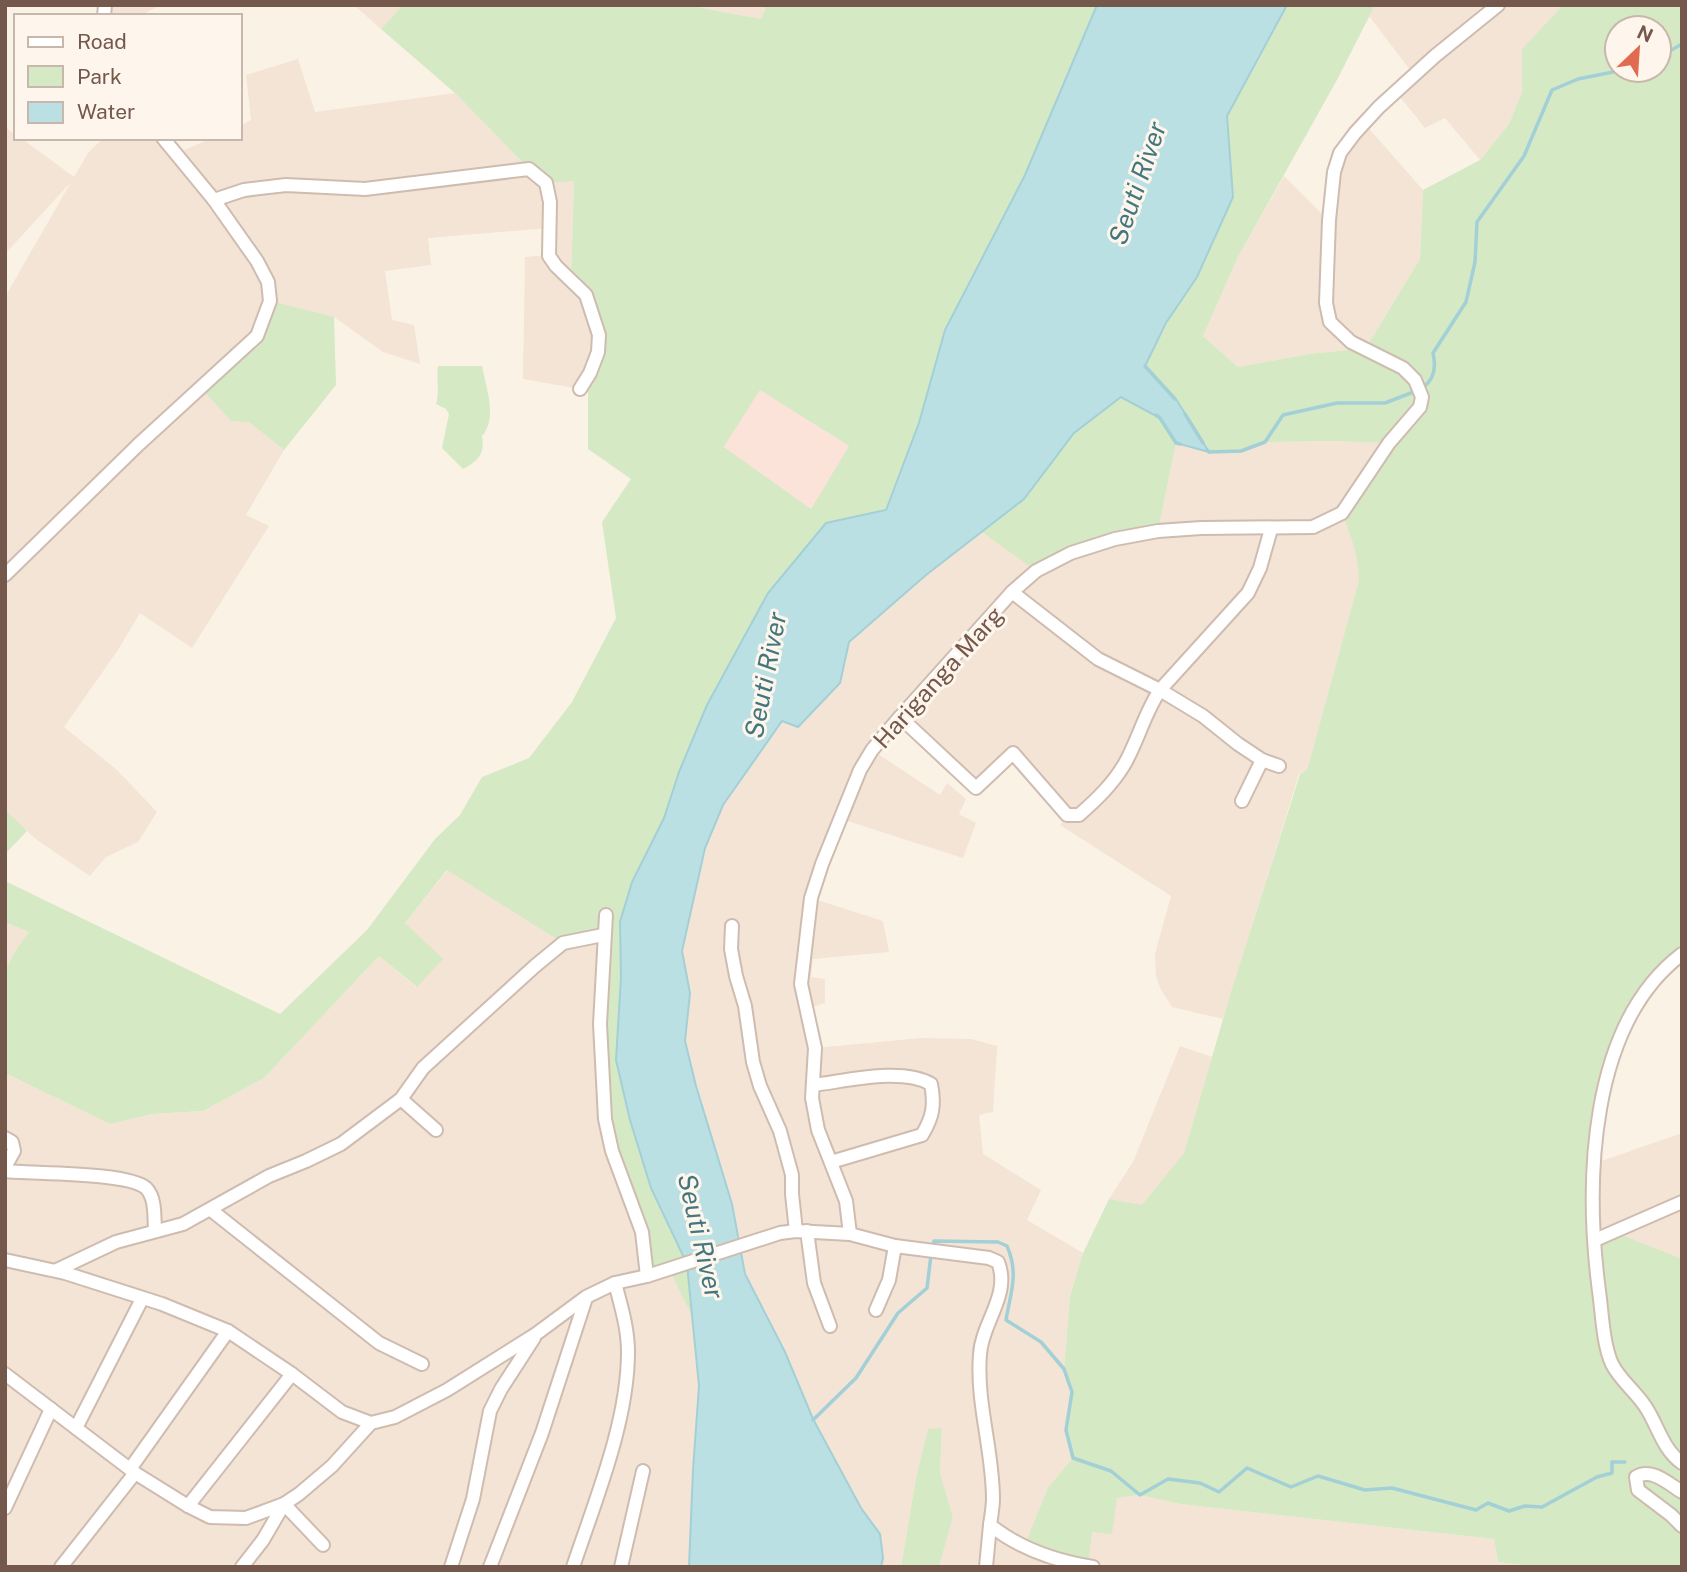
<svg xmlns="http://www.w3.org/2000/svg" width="1687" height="1572" font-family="'Public Sans',sans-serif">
  <rect width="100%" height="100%" fill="#fbf2e6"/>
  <g fill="#f3e4d5">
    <polygon points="105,5 161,5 139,16 104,16"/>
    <polygon points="354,5 403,5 381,29"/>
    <polygon points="686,5 767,5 761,19"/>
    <polygon points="1375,5 1563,5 1522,49 1522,92 1509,124 1480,160 1445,118 1425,128 1396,92 1414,75 1369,16"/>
    <polygon points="298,59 315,112 455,93 529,169 574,180 571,279 599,335 580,389 523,379 525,257 549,255 549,228 428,238 431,265 385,271 392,320 414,325 420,364 383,352 334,317 249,422 284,450 246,515 269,526 192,648 140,613 118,650 64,727 117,770 157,812 138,842 106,857 90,876 37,840 5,811 5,297 71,182 5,254 5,127 16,135 16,138 21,138 74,177 88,153 103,138 163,138 175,154 212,138 240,138 240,126 251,120 246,75"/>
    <polygon points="1364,123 1423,190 1420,259 1366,348 1309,354 1238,367 1203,336 1238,257 1284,176 1328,220 1334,172"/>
    <polygon points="1332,441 1389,443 1353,539 1359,563 1359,580 1307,770 1299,774 1223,1019 1172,1007 1161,990 1156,976 1155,954 1171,896 1060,825 1067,815 1013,753 976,788 900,717 872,750 940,795 947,783 966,799 959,814 976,823 963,858 841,819 811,898 883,921 889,952 813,959 811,977 825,979 825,1003 806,1009 815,1048 921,1038 971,1039 997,1046 993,1112 979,1115 983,1154 1041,1190 1027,1220 1083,1253 1070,1296 1064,1369 1072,1392 1066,1430 1073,1458 1048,1489 1092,1532 1117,1498 1140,1495 1180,1504 1494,1539 1498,1562 1539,1567 939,1567 953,1517 940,1473 942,1429 928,1429 916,1478 901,1567 881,1567 883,1558 880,1534 861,1508 813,1418 785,1352 745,1274 732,1204 696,1086 684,1041 690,993 682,951 705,848 723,805 782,720 798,727 839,683 849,642 926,575 982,532 1036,570 1158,531 1176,443 1209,452 1241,451 1265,442"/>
    <polygon points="448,870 563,943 603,935 669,1268 692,1316 699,1386 693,1470 689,1567 5,1567 5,1073 110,1124 152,1114 203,1111 264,1078 379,956 416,987 405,923"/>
    <polygon points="5,922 29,932 17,948 5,971"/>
    <polygon points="1180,1046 1212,1057 1184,1153 1142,1206 1109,1199 1133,1162"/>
    <polygon points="1682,1133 1682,1259 1595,1240 1593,1164"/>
  </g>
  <polygon fill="#fbe3da" points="760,389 850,447 811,510 724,447"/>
  <g fill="#d5e9c5" fill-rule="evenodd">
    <path d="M403,5H686L761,19L767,5H1097L1025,175L945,330L919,423L885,510L826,523L632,882L620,922L621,978L651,1188L687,1264L692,1316L669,1269L647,1276L642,1232L605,1119L603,935L563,943L447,870L405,923L443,959L417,987L379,956L264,1078L203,1111L152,1114L110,1124L5,1073V971L17,948L29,932L5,922V881L280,1014L367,930L435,839L460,815L482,777L529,758L572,702L616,618L602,522L631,479L588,449V390L580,389L598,352L593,313L571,279L574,181L546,183L527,167L455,93L381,29ZM760,390L849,446L811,509L724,447Z"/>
    <path d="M1287,5H1375L1338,78L1238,257L1203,336L1238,367L1309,354L1366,348L1420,259L1423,190L1480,160L1509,124L1522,92V49L1563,5H1682V954L1646,989L1604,1087L1595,1240L1614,1232L1682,1259V1567H1539L1498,1562L1494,1539L1180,1504L1140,1495L1117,1498L1112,1534L1092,1532L1088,1566L1024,1547L1048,1488L1073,1458L1066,1430L1072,1392L1064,1369L1070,1296L1083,1253L1109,1199L1142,1205L1184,1153L1231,992L1300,774L1307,770L1359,580C1359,556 1351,536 1342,513L1388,443L1332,441L1265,442L1241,451L1209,452L1176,399L1145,366L1233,197L1227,116ZM1617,28H1659V70H1617Z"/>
    <polygon points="270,301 334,317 336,385 284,450 249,422 231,421 201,388 257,336"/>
    <path d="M438,366H482C486,387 498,419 482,436C485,453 479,461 463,469L442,448L449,414L446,409L436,404C440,391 436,379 438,366Z"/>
    <polygon points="1121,397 1160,418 1176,443 1158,531 1036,571 982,532 1024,499 1074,433"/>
    <polygon points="5,810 27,831 5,854"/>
    <polygon points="942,1428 940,1473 953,1517 939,1567 901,1567 916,1478 928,1429"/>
  </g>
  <polygon fill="#bbe0e4" stroke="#a2d0d6" stroke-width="2" points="1097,5 1287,5 1227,116 1233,197 1197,277 1166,323 1145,366 1176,399 1209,452 1176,443 1160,418 1121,397 1074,433 1024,499 926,575 849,642 840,683 798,727 782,721 723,805 705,848 682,951 690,993 685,1041 696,1086 732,1204 745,1274 785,1352 813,1419 861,1508 880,1534 883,1558 881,1567 689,1567 693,1470 699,1386 687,1264 651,1188 630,1120 616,1060 621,978 620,922 632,882 664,818 679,772 707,705 768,593 826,523 886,510 919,423 945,330 1025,175"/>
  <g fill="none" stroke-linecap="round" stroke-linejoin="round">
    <g stroke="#a2d0d6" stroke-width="3.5">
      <polyline points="1659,57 1682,44"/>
      <polyline points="1145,366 1175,399"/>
      <path d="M1423,387C1435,379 1436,366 1433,353L1466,302L1475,262L1477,222L1524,156L1552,90L1578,79L1623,70"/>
      <polyline points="1185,414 1203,443"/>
      <polyline points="1156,415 1160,418 1176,443 1180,444"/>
      <polyline points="1207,450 1209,452 1241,451 1265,442 1283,415 1337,403 1385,403 1416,391"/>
      <path d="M933,1247L934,1241L998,1242L1007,1246C1019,1274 1011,1291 1006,1320L1041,1342L1064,1369L1072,1392L1066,1430L1073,1458L1111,1471L1140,1495L1168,1479L1200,1483L1219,1492L1247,1468L1291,1487L1318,1476L1365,1490L1392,1488L1476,1510L1488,1503L1509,1511L1525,1506L1542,1507L1597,1477L1612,1473V1462H1625"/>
      <polyline points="813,1420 856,1378 898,1313 927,1288 931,1255"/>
    </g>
    <g stroke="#cfbcb0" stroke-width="16">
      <g id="minor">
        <polyline points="104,16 105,5"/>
        <polyline points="214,200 244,190 286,185 365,189 529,169 546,183 550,202 549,256 556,266 586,295 599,335 598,352 590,373 580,389"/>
        <polyline points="5,575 138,445 257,336 270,301 268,282 257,261 214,200 163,138"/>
        <polyline points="1012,592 1098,659 1160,690 1203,716 1238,744 1262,760 1279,766"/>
        <path d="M900,717L976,788L1013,753L1067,815H1079C1096,800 1112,785 1124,765C1138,741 1144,714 1160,690L1248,593L1260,568L1271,529"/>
        <polyline points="1242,801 1262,760"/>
        <polyline points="606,915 600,1024 605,1119 612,1151 642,1232 647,1276"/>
        <polyline points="732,926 731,949 736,976 745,1006 753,1062 760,1086 780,1131 792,1175 792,1194 796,1231"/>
        <path d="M1682,954C1588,1025 1585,1184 1599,1291C1602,1312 1603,1345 1612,1364C1620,1380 1635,1391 1645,1406C1658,1425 1662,1449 1682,1463"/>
        <path d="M813,1085C847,1081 901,1067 931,1084C935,1105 933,1117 922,1135L831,1162"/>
        <polyline points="401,1099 436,1130"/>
        <polyline points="5,1138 12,1142 14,1151 5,1167"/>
        <path d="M5,1171C34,1174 128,1172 146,1188C156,1198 154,1217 155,1230"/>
        <polyline points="211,1210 379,1343 422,1364"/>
        <polyline points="807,1231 814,1283 830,1326"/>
        <polyline points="850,1234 846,1201 818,1130 812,1098 815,1048 801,984 811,898 822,864 860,770 872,750 900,717 1012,592 1036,571 1071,553 1115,539 1158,531 1201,528 1313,527 1342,513 1389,443 1420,407 1422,397 1415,380 1403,368 1351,342 1330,322 1326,303 1327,275 1329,220 1334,172 1340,153 1355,133 1379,107 1435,56 1498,5"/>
        <polyline points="1595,1240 1682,1202"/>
        <polyline points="5,1260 65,1273 162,1304 228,1331 292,1374 342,1412 371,1423"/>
        <polyline points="57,1270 116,1242 183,1224 269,1176 306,1161 341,1144 401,1099 423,1068 535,966 563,943 603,935"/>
        <polyline points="876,1310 889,1280 895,1246"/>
        <path d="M5,1374L135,1473L188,1506L210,1517L246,1518L284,1504L299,1494L332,1466L371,1423L395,1417L447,1390L536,1334L586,1297L615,1283L647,1276L780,1233L796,1231L850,1234L895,1246L989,1258L998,1262C1011,1295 982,1322 980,1354C976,1403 993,1450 993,1499C993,1507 991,1517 990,1525C1020,1549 1055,1561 1093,1567"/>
        <polyline points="76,1428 142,1299"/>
        <polyline points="130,1469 228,1331"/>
        <path d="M1682,1492C1669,1484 1651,1467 1636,1477L1638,1490L1671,1515L1682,1526"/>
        <polyline points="188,1506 292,1374"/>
        <polyline points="5,1508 51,1409"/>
        <polyline points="61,1567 135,1473"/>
        <polyline points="242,1567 263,1540 284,1504 323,1545"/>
        <polyline points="451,1567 473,1499 490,1411 501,1389 534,1338"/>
        <polyline points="490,1567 542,1433 586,1298"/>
        <path d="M573,1567C595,1501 628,1422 628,1352C628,1328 621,1306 615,1283"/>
        <polyline points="621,1567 643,1471"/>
        <polyline points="986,1567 990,1525"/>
      </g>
    </g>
    <use href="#minor" stroke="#fff" stroke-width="12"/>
  </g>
  <g text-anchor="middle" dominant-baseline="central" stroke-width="6" stroke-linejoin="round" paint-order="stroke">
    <g font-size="24" fill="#74584c" stroke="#fef6ec">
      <text transform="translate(938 677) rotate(-48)">Hariganga Marg</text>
    </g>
    <g font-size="26" font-style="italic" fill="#43777f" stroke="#fef6ec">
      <text transform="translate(1137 183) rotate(-71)">Seuti River</text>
      <text transform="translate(765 675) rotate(-79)">Seuti River</text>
      <text transform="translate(701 1236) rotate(77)">Seuti River</text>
    </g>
  </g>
  <rect width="1687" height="1572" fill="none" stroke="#74584c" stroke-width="14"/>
  <rect x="14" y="14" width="228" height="126" fill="#fef6ec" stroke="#c7b7ac" stroke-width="2"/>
  <rect x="28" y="37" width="35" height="10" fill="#ffffff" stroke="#c7b7ac" stroke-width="2"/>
  <text x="77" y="49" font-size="21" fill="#74584c">Road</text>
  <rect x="28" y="66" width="35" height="21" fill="#d5e9c5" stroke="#c7b7ac" stroke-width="2"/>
  <text x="77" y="84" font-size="21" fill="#74584c">Park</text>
  <rect x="28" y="102" width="35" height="21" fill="#bbe0e4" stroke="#c7b7ac" stroke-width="2"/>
  <text x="77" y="119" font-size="21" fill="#74584c">Water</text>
  <g transform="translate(1638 49) rotate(25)"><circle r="33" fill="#fef6ec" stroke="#c7b7ac" stroke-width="2"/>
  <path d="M0-5L12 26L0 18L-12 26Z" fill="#e06b50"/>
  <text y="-10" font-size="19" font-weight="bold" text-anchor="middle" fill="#74584c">N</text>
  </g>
</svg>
